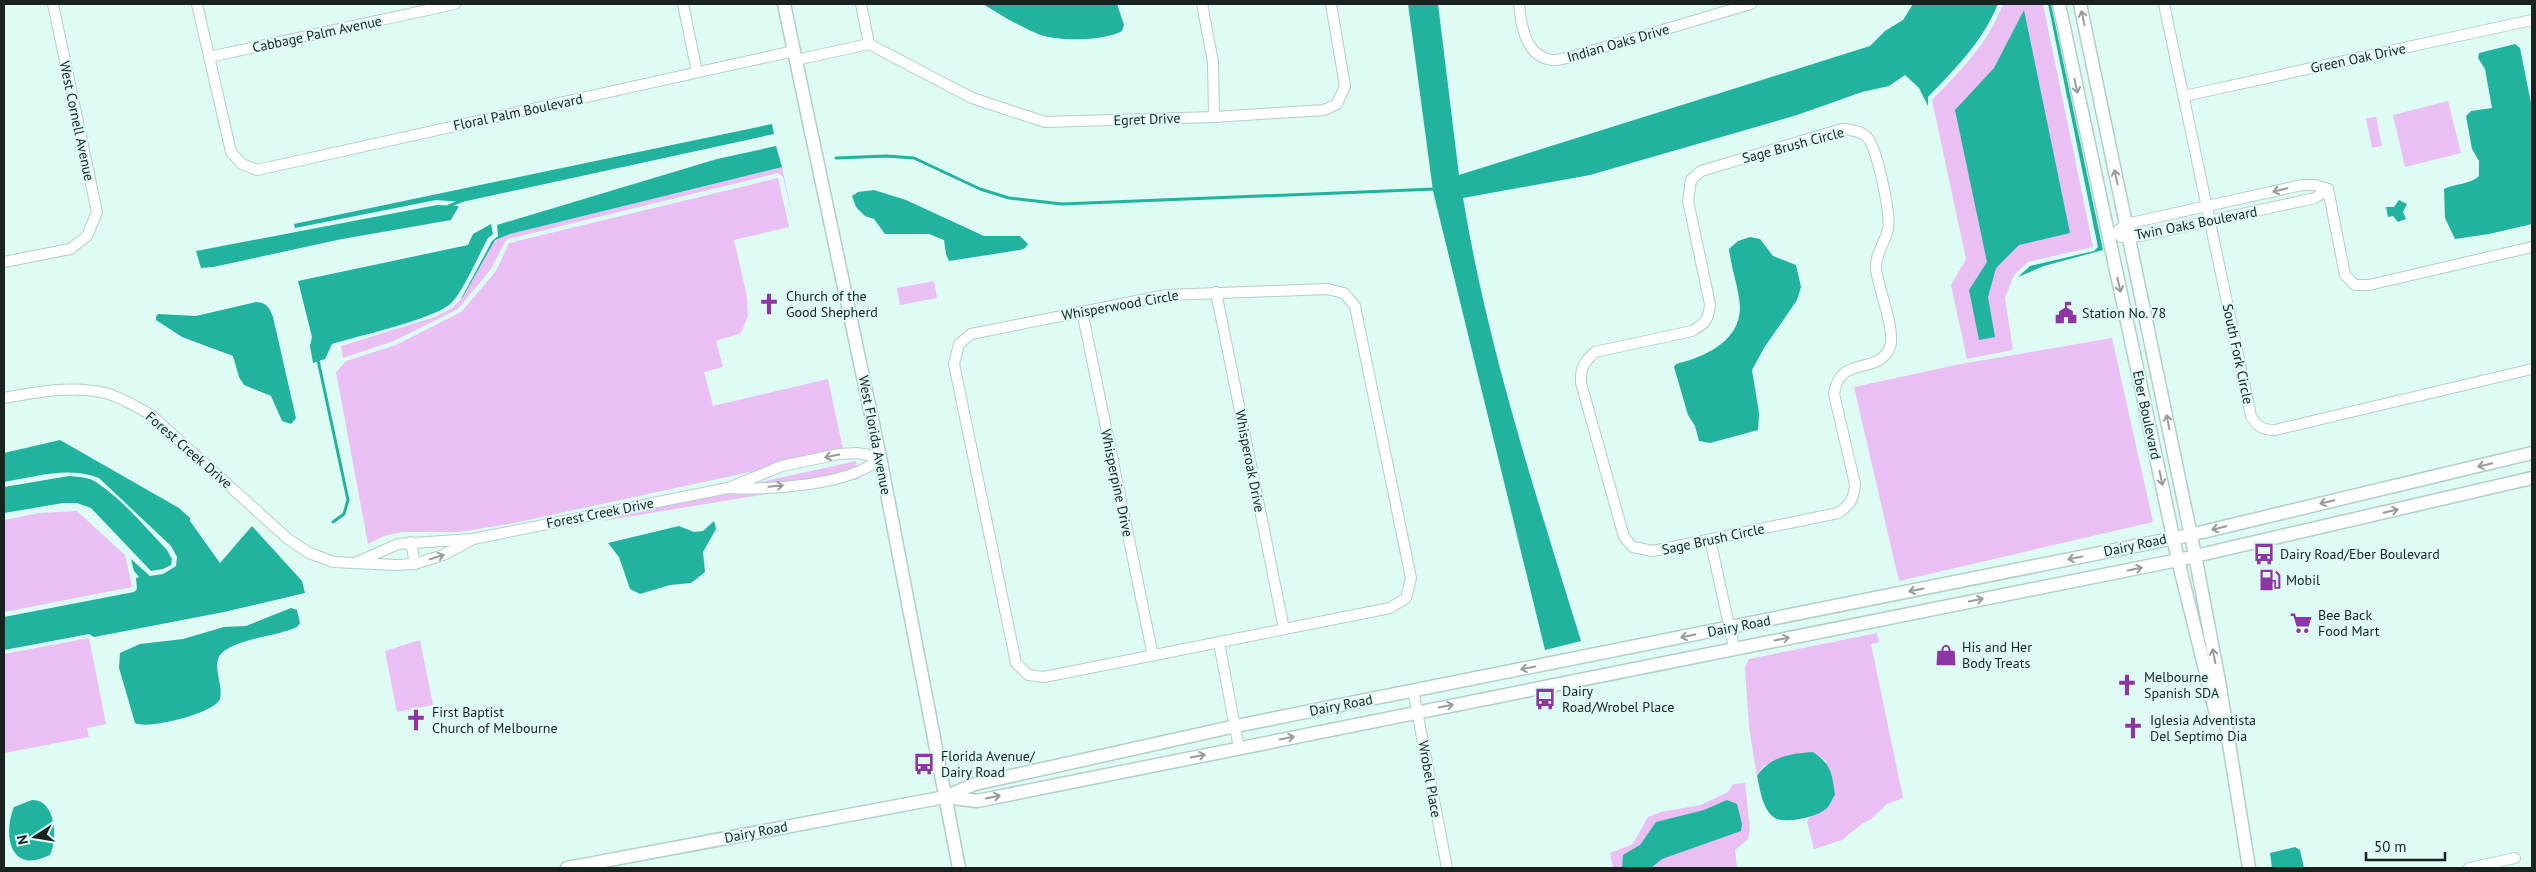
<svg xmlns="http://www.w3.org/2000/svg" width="2536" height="872" font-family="'PT Sans',sans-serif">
  <rect width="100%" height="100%" fill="#defbf4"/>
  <g fill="#e9bff4">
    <path d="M2003,4H2043L2093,247L2028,262L2014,275L2005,298L2013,350L1967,359L1951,285L1966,259L1932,100C1962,69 1987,45 2003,4Z"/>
    <polygon points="2448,101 2461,153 2405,167 2393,115"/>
    <polygon points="2376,117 2382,146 2372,148 2366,118"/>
    <polygon points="782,167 793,219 783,177 778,173 508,239 505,242 491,269 458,309 394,341 343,358 341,346 435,317 452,308 463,297 495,240 510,234"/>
    <polygon points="778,178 789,227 734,240 747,297 748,316 741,333 716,341 723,367 704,372 713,406 828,379 843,449 793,458 759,470 514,523 459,532 402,532 384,536 368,544 336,372 346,361 396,345 461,312 496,271 509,243"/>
    <polygon points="934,281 937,298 900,305 897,288"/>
    <polygon points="2112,338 2153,522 1899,581 1854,387 1961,364"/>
    <polygon points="856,461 859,479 602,521 665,503"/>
    <polygon points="77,511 125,555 132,587 4,612 4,520 39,513"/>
    <polygon points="1877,633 1879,642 1871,644 1903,798 1887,804 1870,820 1863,823 1842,840 1814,849 1807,822 1810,816 1826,810 1826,761 1813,752 1800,753 1763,766 1757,776 1749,727 1745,667 1749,659"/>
    <polygon points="89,638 106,724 87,728 89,737 4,753 4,654"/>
    <polygon points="420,640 433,705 397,712 385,651"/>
    <polygon points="1745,783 1750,830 1748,839 1735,850 1737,868 1613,868 1610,853 1633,844 1648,817 1661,812 1701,805 1728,792 1733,784"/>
  </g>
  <g fill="#22b39e">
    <path d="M983,4H1117L1124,25L1122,31C1104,41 1058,42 1038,34C1019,26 1000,15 983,4Z"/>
    <path d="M1408,4H1438L1459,175L1870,46L1885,31L1903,20L1913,4H1998C1982,42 1956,68 1928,97V106L1919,88L1905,75L1889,86L1862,92L1797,115L1590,175L1463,198C1488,349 1536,495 1581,641L1545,650L1433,191Z"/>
    <polygon points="2048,4 2051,4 2103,250 2044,266 2018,277 2030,266 2094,251 2098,247"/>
    <polygon points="2024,10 2070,233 2019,245 1996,268 1988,297 1995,337 1979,340 1969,290 1987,262 1955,110 1994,68"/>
    <path d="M2515,44L2520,48L2532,108V224L2489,234L2455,239L2445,218L2444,189C2454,184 2471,184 2479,176V161L2472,149L2466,116L2471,111L2492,108L2485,69L2478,58L2479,53Z"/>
    <polygon points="772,124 774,134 462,202 436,200 295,228 294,224"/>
    <polygon points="776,146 782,167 510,234 495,240 463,297 461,299 492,241 498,236 497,225 717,159"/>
    <polygon points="874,190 906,200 984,236 1020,236 1028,244 1025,248 1020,250 949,261 946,254 944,240 929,234 885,234 874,219 865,216 856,207 852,196 858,192"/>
    <polygon points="2399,200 2407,204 2403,212 2406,219 2398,222 2393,216 2388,217 2386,207 2394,207"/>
    <polygon points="437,205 459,206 451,220 342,239 213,267 201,268 196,251"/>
    <path d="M491,224L493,234L488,238C479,254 462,295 449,305C427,321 361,335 332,344L325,359L313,363L310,346L312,337L298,281L468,245L473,234Z"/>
    <path d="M1750,237L1760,239L1773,256L1796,265L1801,287L1797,300L1764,348L1752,370L1759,413L1758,430L1710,443L1699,441L1695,426L1688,415L1674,367L1676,364C1704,357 1740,342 1740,307C1739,288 1731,268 1729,249L1738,241Z"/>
    <path d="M256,302C267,303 269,307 273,317L296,418L291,424L282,421L271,396L244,385L239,377L233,356L182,337L156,320V317L158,314L196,316Z"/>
    <path d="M60,440L179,508L190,518V521L220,563L252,526L302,581L305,593L224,612L94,637L89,634L4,650V617L134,592L137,589L136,578L139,577L134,571L131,559L150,576L163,574L176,566L177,557L171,546L99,478C68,466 35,477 4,482V453Z"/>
    <path d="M69,476C79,477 88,477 96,482C121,498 146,528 167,550L172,559L171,565L163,569L151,571L91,508L77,503H63L4,513V487Z"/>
    <polygon points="714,521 716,529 703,552 705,572 691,583 670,585 640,594 630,589 619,557 608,543 679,526 694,532 703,531"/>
    <path d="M291,608L297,610L300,623L297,627C275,637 244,637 224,651C209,662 224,684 220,699C215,713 148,730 135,723L119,668L120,653L140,644L183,639L224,627L246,626Z"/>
    <path d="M1813,752C1832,765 1832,774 1835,795C1832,799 1830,805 1827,808C1819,817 1785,824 1775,818C1762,810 1760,788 1757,776C1769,757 1792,753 1813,752Z"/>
    <path d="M32,800C56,799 58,840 50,855C42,858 34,862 26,860C5,855 7,823 14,807Z"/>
    <polygon points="1727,800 1737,804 1742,824 1741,831 1662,859 1651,868 1622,868 1623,855 1640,845 1656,822 1704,810"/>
    <polygon points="2295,847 2300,850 2304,868 2272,868 2270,853"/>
  </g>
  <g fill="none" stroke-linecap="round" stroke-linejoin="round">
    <g stroke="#22b39e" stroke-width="3">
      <polyline points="836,158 886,156 914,158 980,189 1009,198 1062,204 1435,189"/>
      <polyline points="449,206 463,200"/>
      <polyline points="320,357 318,360 348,500 344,514 333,522"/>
    </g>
    <g stroke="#b2cec8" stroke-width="12">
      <g id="minor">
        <polyline points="197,4 231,152 242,164 257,170 794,51"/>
        <polyline points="683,4 697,72"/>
        <polyline points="861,4 869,44 972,98 1045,122 1214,117 1324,110 1337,104 1345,86 1331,4"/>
        <polyline points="1202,4 1213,62 1214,117"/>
        <path d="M1519,4C1521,25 1525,56 1552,60C1557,61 1565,58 1571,57L1751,4"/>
        <path d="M2164,4L2251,416C2257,427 2263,430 2275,430L2532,369"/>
        <polyline points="209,57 455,4"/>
        <polyline points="796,60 869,44"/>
        <polyline points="2184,96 2532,20"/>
        <path d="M1842,129C1851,130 1861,131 1867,137C1877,148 1891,214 1888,229C1885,243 1875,254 1876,269C1878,287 1896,332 1890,347C1878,377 1840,353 1834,394L1855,484C1854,499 1850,505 1838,513L1653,551L1633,547L1624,537L1581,383C1580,368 1584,362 1595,352L1692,331C1705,324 1709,319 1710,304L1688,201L1691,180L1701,171Z"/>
        <polyline points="2328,189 2345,275 2355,285 2369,285 2532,247"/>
        <polyline points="2121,237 2141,236 2315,198 2328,189"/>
        <polyline points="2109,238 2126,224 2302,185 2315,185 2328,189"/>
        <polyline points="4,262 70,249 87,236 97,212 53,4"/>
        <polygon points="1327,289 1344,293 1355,306 1411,578 1406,598 1390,608 1044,677 1028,675 1016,663 954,364 959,344 971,334 1166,295"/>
        <polyline points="1216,292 1284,629"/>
        <polyline points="1082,311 1153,656"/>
        <path d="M4,398C36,392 72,385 105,393C121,397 137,407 151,415L288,539L309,553L334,562L396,565L415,564L443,555L470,541"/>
        <polyline points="1710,539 1734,648"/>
        <polyline points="411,542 415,564"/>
        <path d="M355,563L398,544L473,539L728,488L782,466L839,454L857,453L880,457C855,486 765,490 728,488"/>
        <polyline points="1219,643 1239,748"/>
        <polyline points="1413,690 1447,868"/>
        <polyline points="2469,868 2515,858"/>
      </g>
    </g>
    <g stroke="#b2cec8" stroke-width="15">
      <g id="tertiary">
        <polyline points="784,4 880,457 959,868"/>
        <polyline points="2059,4 2178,560 2216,714"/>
        <polyline points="2080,4 2195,555 2219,681 2249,868"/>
        <polyline points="945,797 977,801 2178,560 2532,478"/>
        <polyline points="567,868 945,797 975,784 1236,726 2190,535 2532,453"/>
      </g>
    </g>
    <use href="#minor" stroke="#fff" stroke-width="10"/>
    <use href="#tertiary" stroke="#fff" stroke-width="12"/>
  </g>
  <defs><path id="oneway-shaft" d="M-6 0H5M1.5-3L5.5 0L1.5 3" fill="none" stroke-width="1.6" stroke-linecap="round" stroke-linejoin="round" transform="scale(1.25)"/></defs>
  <g stroke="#979c9b">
    <use href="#oneway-shaft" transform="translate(2083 18) rotate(-102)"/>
    <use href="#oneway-shaft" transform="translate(2076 86) rotate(78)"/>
    <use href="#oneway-shaft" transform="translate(2116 177) rotate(-102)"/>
    <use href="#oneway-shaft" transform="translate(2280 190) rotate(167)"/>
    <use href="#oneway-shaft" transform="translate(2119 285) rotate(77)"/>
    <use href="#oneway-shaft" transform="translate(2168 422) rotate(-101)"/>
    <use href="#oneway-shaft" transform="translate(832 456) rotate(169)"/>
    <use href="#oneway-shaft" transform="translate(2485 465) rotate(167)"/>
    <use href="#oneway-shaft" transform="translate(2161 478) rotate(78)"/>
    <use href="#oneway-shaft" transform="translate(776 486) rotate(-6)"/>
    <use href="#oneway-shaft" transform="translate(2327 502) rotate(167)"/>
    <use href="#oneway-shaft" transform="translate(2391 511) rotate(-13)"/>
    <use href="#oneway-shaft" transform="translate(2219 528) rotate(167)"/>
    <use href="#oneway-shaft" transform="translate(437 557) rotate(-18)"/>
    <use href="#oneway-shaft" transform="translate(2075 558) rotate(168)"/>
    <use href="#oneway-shaft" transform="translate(2135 569) rotate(-11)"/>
    <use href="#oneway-shaft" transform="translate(1916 590) rotate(168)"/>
    <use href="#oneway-shaft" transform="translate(1976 600) rotate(-11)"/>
    <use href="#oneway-shaft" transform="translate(1688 636) rotate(169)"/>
    <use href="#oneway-shaft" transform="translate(1782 639) rotate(-11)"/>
    <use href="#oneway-shaft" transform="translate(2214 656) rotate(-101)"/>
    <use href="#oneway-shaft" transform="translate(1528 668) rotate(169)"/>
    <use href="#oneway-shaft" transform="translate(1446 706) rotate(-11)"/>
    <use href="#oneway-shaft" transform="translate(1287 738) rotate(-11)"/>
    <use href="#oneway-shaft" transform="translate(1198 756) rotate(-11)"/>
    <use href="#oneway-shaft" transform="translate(993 797) rotate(-11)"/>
  </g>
  <defs>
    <g id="church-bare" transform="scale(1.725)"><path d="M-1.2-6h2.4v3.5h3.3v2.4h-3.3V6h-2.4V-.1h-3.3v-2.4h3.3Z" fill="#8d35a2" stroke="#defbf4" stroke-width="2.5" paint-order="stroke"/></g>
    <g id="civic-bare" transform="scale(1.725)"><path d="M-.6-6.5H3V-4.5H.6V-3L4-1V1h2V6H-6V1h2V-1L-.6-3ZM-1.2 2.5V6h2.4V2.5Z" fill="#8d35a2" stroke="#defbf4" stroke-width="2.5" paint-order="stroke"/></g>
    <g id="bus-bare" transform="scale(1.725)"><path d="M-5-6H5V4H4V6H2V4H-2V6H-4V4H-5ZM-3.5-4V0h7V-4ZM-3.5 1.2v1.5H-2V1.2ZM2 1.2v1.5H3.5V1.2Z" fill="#8d35a2" stroke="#defbf4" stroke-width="2.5" paint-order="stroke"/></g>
    <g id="fuel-bare" transform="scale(1.725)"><path d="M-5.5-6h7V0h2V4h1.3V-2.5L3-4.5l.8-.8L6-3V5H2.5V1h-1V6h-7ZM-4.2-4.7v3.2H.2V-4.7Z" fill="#8d35a2" stroke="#defbf4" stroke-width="2.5" paint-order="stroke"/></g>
    <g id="supermarket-bare" transform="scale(1.725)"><path d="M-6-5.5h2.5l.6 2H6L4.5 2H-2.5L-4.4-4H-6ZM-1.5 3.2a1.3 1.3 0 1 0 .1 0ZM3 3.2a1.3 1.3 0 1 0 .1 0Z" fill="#8d35a2" stroke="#defbf4" stroke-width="2.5" paint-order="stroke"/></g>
    <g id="shop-bare" transform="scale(1.725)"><path d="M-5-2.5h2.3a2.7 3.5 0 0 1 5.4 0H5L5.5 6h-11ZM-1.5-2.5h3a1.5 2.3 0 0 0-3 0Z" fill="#8d35a2" stroke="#defbf4" stroke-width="2.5" paint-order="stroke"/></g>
  </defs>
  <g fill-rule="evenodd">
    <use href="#church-bare" x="769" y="304"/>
    <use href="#civic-bare" x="2066" y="313"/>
    <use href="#bus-bare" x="2264" y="554"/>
    <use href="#fuel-bare" x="2270" y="580"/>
    <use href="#supermarket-bare" x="2301" y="623"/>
    <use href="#shop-bare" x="1946" y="655"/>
    <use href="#church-bare" x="2127" y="685"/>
    <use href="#bus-bare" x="1545" y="699"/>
    <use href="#church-bare" x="416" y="720"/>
    <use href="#church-bare" x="2133" y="728"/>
    <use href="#bus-bare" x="924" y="764"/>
  </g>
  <g text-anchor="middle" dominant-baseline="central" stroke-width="4" stroke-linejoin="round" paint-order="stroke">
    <g font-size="14" fill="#182321" stroke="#defbf4">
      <text transform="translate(317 34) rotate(-12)">Cabbage Palm Avenue</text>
      <text transform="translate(1618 43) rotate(-16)">Indian Oaks Drive</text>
      <text transform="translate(2358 58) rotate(-12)">Green Oak Drive</text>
      <text transform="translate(518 112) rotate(-12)">Floral Palm Boulevard</text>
      <text transform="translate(1147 119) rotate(-2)">Egret Drive</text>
      <text transform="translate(77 121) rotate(78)">West Cornell Avenue</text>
      <text transform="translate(1793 145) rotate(-15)">Sage Brush Circle</text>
      <text transform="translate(2196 223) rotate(-11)">Twin Oaks Boulevard</text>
      <text transform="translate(1120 305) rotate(-10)">Whisperwood Circle</text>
      <text transform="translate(2238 354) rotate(78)">South Fork Circle</text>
      <text transform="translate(2147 415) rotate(78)">Eber Boulevard</text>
      <text transform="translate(875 435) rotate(79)">West Florida Avenue</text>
      <text transform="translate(189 450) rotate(41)">Forest Creek Drive</text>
      <text transform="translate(1250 461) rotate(79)">Whisperoak Drive</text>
      <text transform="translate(1117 483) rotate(78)">Whisperpine Drive</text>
      <text transform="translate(600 513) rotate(-11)">Forest Creek Drive</text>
      <text transform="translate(1713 539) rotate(-12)">Sage Brush Circle</text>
      <text transform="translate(2135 545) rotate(-12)">Dairy Road</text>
      <text transform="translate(1739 626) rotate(-11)">Dairy Road</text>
      <text transform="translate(1341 705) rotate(-11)">Dairy Road</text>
      <text transform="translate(1430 779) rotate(80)">Wrobel Place</text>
      <text transform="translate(756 832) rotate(-11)">Dairy Road</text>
    </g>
    <g font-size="14" fill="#182321" stroke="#defbf4" text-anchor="start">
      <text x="786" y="296">Church of the<tspan x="786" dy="16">Good Shepherd</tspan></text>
      <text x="2082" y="313">Station No. 78</text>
      <text x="2280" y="554">Dairy Road/Eber Boulevard</text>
      <text x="2286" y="580">Mobil</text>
      <text x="2318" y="615">Bee Back<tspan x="2318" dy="16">Food Mart</tspan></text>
      <text x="1962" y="647">His and Her<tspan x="1962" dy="16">Body Treats</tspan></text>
      <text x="2144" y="677">Melbourne<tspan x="2144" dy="16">Spanish SDA</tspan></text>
      <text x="1562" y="691">Dairy<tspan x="1562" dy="16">Road/Wrobel Place</tspan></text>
      <text x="432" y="712">First Baptist<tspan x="432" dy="16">Church of Melbourne</tspan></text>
      <text x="2150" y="720">Iglesia Adventista<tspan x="2150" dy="16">Del Septimo Dia</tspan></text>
      <text x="941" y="756">Florida Avenue/<tspan x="941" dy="16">Dairy Road</tspan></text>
    </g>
  </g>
  <rect width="2536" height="872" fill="none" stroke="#182321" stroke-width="10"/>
  <g transform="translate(35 837) rotate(258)" stroke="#defbf4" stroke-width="4" paint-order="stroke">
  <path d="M0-4L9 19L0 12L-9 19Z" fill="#182321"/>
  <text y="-8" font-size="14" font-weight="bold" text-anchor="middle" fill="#182321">N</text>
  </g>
  <path d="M2366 852v8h79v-8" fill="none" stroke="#182321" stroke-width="2.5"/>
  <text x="2374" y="852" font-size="15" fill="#182321" stroke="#defbf4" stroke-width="4" paint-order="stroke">50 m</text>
</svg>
